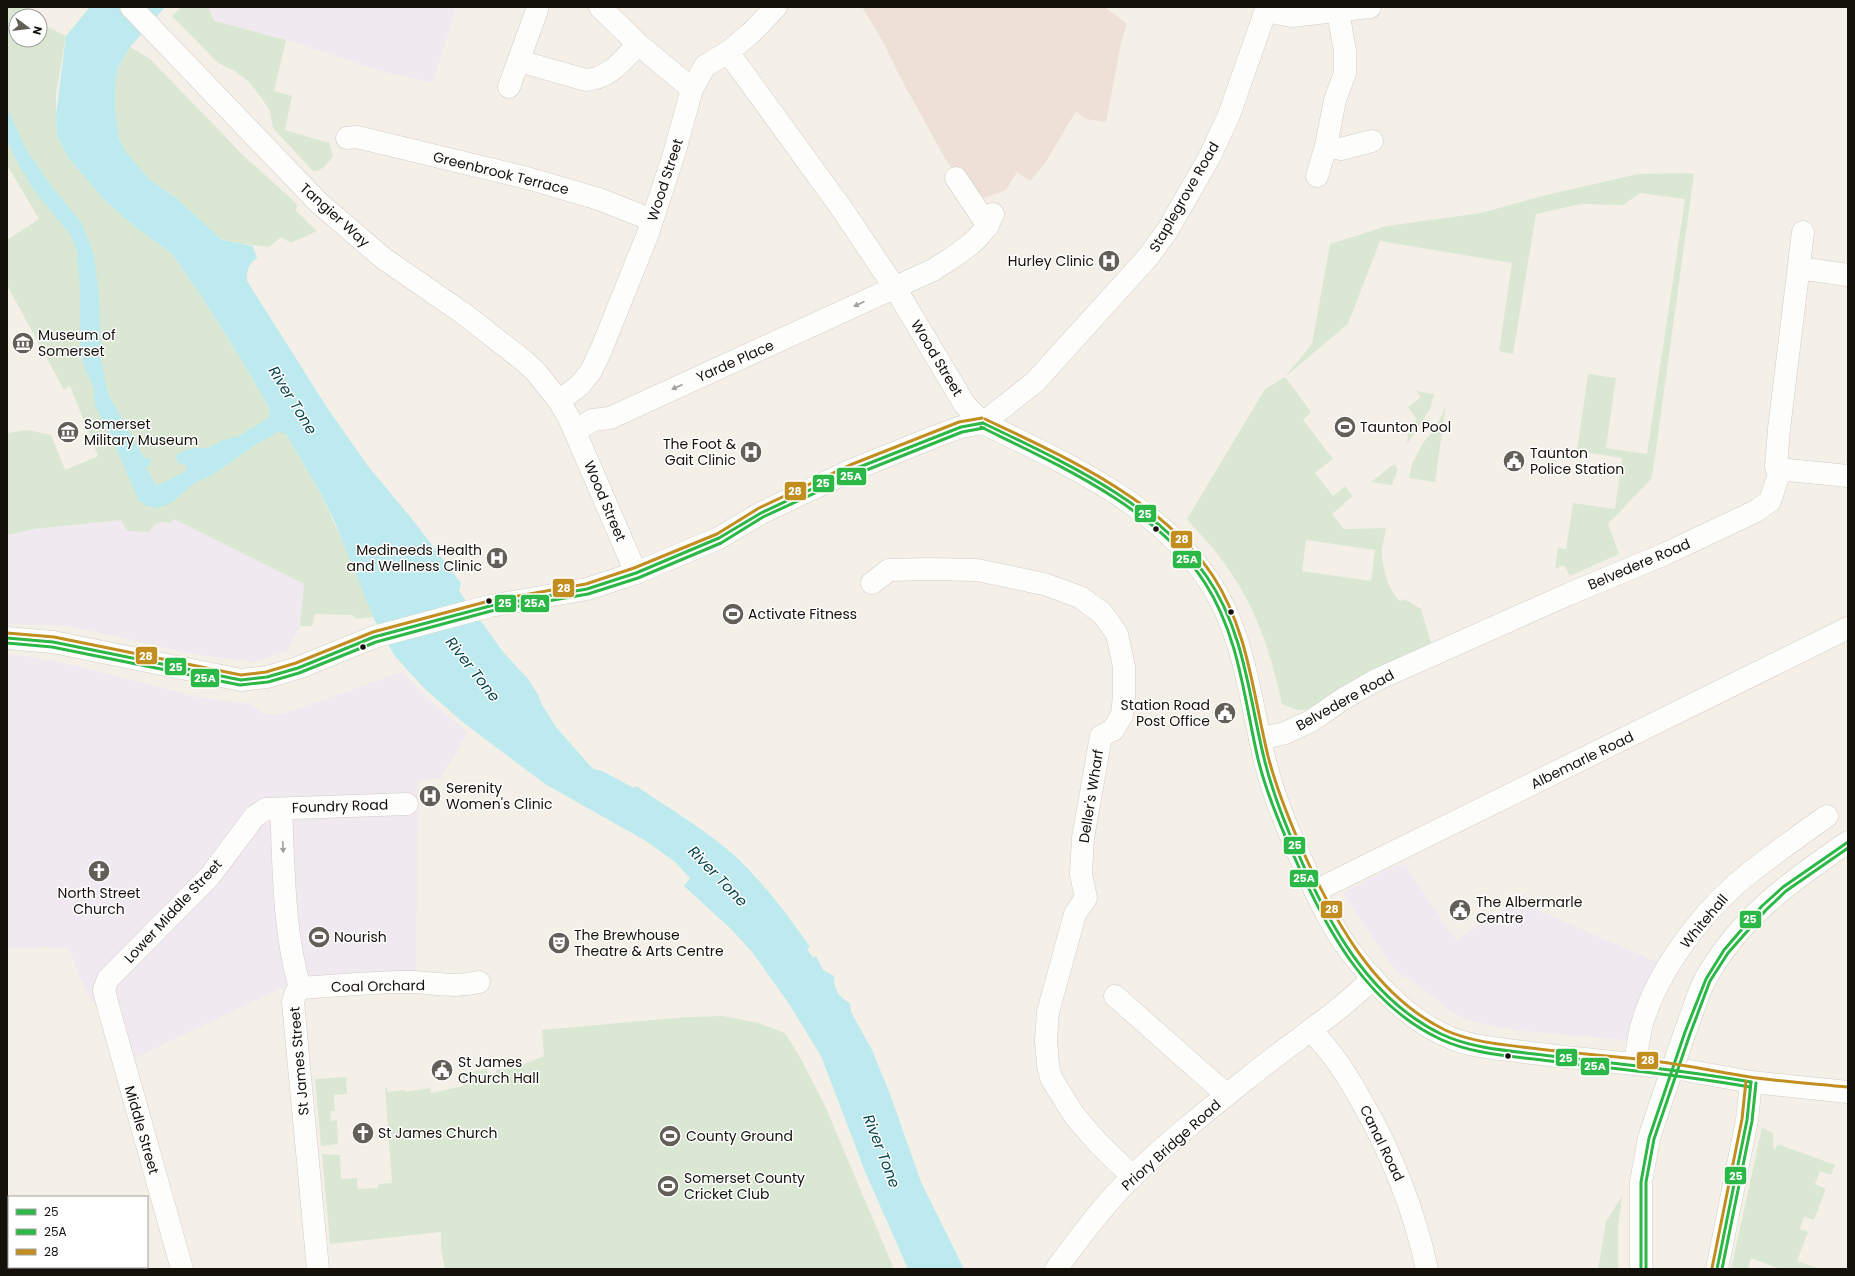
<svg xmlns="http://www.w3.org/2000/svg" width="1855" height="1276" font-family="Poppins,sans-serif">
  <rect width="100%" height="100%" fill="#f4f0e7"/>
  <g fill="#f1e9f0">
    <polygon points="208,7 457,7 432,83 380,71 286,40 214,21"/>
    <polygon points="174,519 304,584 300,626 287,652 254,662 192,654 69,626 7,624 7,535 34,529 122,520 155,524"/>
    <polygon points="7,655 27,656 75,665 196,697 252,704 263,714 282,714 402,672 428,699 468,732 441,778 418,781 416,973 305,977 131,1060 84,988 69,948 43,947 7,949"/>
    <polygon points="1405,864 1456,940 1514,902 1512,899 1523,894 1534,907 1542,912 1657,962 1626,1040 1520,1031 1478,1023 1463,1018 1449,1010 1411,980 1405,977 1402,977 1384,955 1342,893 1392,867"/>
  </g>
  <polygon fill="#eee0d6" points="862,7 1105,7 1127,24 1121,43 1106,122 1086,119 1076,111 1044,165 1030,181 1017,172 1006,190 976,201 946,160 900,77 882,40"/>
  <g fill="#dae8d3" fill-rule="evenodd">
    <path d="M7,7H28V16H16V40H40V23L66,36L56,94V115L57,136L68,157L103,199L134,226L172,254L202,297L244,364L269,408L270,417L286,434L320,492L353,564L373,617L356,619L352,615L315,614L312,626H300L304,584L174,519L171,523C160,520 155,523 149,532L127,531L121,520L34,529L7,535V433L28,430L51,435L65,470L98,456L70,386L64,390L7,285V240L39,219L7,165Z"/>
    <path d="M181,7H208L214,21L286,40L274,91L292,96L285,130L329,143L333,156C327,164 323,171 313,171L273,128L270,112L263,100L248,81L235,71L218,63L172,16Z"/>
    <path d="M130,47L150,59L244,156L297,204L296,211L317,231L291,243L281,237L269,247L228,242C208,233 193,213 177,199C169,191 158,187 149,180C138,170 123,153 119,138C114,117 111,89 118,68C120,61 126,54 130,47Z"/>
    <path d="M1690,173L1694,174L1653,471L1651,479L1608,524L1619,554L1570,576L1564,565L1555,569L1558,548L1566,549L1573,503L1615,509L1622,458L1577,451L1588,374L1616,378L1606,448L1647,454L1685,199L1640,193L1623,205L1581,204L1536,214L1513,354L1499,351L1512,263L1380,241L1348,324L1285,377L1311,412L1303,420L1333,459L1315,473L1333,496L1345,486L1353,496L1332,514L1344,529L1386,528C1385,537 1381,547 1382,556C1383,569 1390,595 1401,601L1405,599L1421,609L1431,643L1353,681L1306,710H1296L1282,704C1270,648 1254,602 1219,556C1210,543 1197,532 1187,519L1265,389L1285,377L1312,344L1330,244L1387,226L1481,213L1542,196L1638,174ZM1306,540L1375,550L1371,581L1302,571Z"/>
    <polygon points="1416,391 1434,394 1430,409 1407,444 1409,427 1417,420 1408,407 1421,397"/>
    <polygon points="1446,405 1435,482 1409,478 1412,464 1423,443 1437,426"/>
    <polygon points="1394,464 1398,469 1392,485 1371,482"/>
    <polygon points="723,1016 759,1023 785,1033 800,1057 826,1108 894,1269 445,1269 441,1250 441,1232 330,1244 322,1154 340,1155 341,1179 357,1178 358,1189 378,1188 378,1184 392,1183 385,1088 387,1088 387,1092 405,1090 405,1092 430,1088 431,1093 464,1086 462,1074 487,1069 488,1075 496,1073 496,1070 515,1068 544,1056 542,1030 686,1017"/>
    <polygon points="346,1077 347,1094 334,1095 335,1111 330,1111 331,1121 337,1120 338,1144 321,1146 315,1079"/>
    <polygon points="1762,1128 1773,1133 1774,1151 1778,1144 1835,1165 1831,1175 1820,1171 1815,1184 1826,1189 1814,1220 1804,1217 1800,1229 1808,1232 1797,1261 1820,1269 1781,1269 1751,1258 1748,1269 1731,1269"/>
    <polygon points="1622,1196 1618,1227 1618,1269 1598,1269 1606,1222"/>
  </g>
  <path fill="#bdeaef" d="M90,7H165L130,47L118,67L115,86V109L119,139L126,152L149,179L176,198L222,240L253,246L257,258C248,264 247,270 247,281L328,409L368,466L412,519L461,583L459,591L504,653L528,679L539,696L541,703L556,727L593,769L602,771L634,788L636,786C669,808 704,829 734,855C763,882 787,914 810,947L807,949L813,958L816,956L823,970L834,976C834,989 838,997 850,1003L851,1012L872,1050L890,1094L921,1182L964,1269H908L866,1174L821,1056L789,1004L753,953L732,930L684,886L690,878L675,862L646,841L545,784L460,720L423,687L394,655L373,617L334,520L320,492L286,434L278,432L257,444L209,477C180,484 169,523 139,501L110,434L95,406L94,387L85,369L80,344V287L77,251L70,234L35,192L15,158L7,140V108L27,151L53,188L81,222L94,254L99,295L101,359L108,394L144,458H151L150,465L146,467L156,486L181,474L187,470L186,465L178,463L176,456L183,451L193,448H208L223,440L237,437L270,417L269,408L244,364L202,297L172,254L134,226L103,199L68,157L57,136L56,115L66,36Z"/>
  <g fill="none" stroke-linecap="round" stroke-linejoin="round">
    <g stroke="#d1cdc6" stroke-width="23">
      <g id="minor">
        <polyline points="600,7 638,44 692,89"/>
        <polyline points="1266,11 1292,16 1370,7"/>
        <polyline points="1338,12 1345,51 1345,73 1335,100 1326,146 1341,149 1372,141"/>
        <polyline points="728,52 842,209 895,288 965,405 983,423"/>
        <path d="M519,61L586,80C610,78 622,61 638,44"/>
        <polyline points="509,87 537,10"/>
        <polyline points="347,138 357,137 527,178 599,199 652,220"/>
        <polyline points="1317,176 1326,146"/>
        <polyline points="956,178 988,226"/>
        <polyline points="1799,268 1848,275"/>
        <polyline points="559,401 580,385 591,371 601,350 647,236 674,154 692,89 705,66 728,52 751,33 776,7"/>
        <path d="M575,431L593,420L610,418L933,270C956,255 983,241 993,214"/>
        <polyline points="1779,474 1788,470 1848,476"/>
        <polyline points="872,583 889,570 927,569 977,570 1044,584 1080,597 1102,613 1117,634 1124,667 1124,696 1122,715 1113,730 1101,736 1083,838 1081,874 1086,898 1075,914 1048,1012 1046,1040 1048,1065 1051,1078 1074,1115 1098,1143 1133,1177"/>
        <polyline points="1260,739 1285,733 1311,721 1343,699 1376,680 1569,594 1665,554 1756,511 1770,501 1779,474 1776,467 1779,429 1803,232"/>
        <path d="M281,809C284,868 283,930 300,988"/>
        <polyline points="1315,891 1848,628"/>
        <polyline points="300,988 296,992 293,1002 318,1269"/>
        <path d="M300,988C336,986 377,981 413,982C438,983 453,988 479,982"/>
        <polyline points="1115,996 1219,1088 1226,1096"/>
        <path d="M1310,1030C1332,1051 1347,1075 1362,1102C1392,1154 1414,1210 1427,1269"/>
        <path d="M1635,1064C1637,1052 1638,1040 1641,1028C1654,977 1696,920 1735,885C1764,860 1796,838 1827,816"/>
        <polyline points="182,1269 108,1006 104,990 108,979 210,876 254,817 266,809 407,804"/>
        <polyline points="1717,1269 1747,1120 1751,1082"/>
      </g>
    </g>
    <g stroke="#d1cdc6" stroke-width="23">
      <g id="major">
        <polyline points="131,7 319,203 383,258 464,314 523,360 536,372 559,401 569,418 636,573"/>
        <path d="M983,423C1065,463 1153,501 1207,578C1244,631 1250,700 1265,761C1273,795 1286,826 1300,857C1313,886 1326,917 1344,943C1373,983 1411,1025 1459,1041C1480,1048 1503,1049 1524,1052C1566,1058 1609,1061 1651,1066"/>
        <polyline points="7,638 53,642 241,680 267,677 298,668 374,637 490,606 587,589 636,573 719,538 761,513 852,470 934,437 961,427 983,423 1035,382 1148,257 1167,231 1209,158 1229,115 1267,7"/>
        <path d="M1685,1032C1692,1015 1697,994 1706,978C1741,916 1791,881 1848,842"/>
        <polyline points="1690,1071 1751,1082 1848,1092"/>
        <path d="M1056,1269C1080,1237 1104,1204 1133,1176C1169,1141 1209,1109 1248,1078C1289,1044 1335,1016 1373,978"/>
        <polyline points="1641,1269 1641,1182 1649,1138 1661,1102"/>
      </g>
    </g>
    <use href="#minor" stroke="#fdfdfb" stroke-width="22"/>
    <use href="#major" stroke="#fdfdfb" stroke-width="22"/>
    <g stroke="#d1cdc6" stroke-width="23" stroke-linecap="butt">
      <polyline id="major-bridge" points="1661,1102 1685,1032"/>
    </g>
    <use href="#major-bridge" stroke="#fdfdfb" stroke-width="22"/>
    <g stroke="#fff" stroke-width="6">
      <g id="bus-1">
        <path d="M983,423C1063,462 1154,501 1207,577C1244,630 1249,697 1264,758C1272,791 1284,822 1298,853C1328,923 1369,999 1441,1034C1475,1050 1514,1051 1551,1056C1618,1064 1685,1070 1751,1082"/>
        <polyline points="7,638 53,642 241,680 267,677 298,668 374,637 490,606 587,589 636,573 719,538 761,513 852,470 961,427 983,423"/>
        <polyline points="1641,1269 1641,1182 1649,1138 1685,1032 1706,979 1724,950 1762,906 1783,887 1848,842"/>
        <polyline points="1717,1269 1747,1120 1751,1082"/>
      </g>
    </g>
    <g stroke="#fff" stroke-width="6">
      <g id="bus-2">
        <path d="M981,427C1058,465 1157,508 1205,583C1239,636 1244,698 1258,759C1266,792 1279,823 1293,854C1324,925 1365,1004 1440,1039C1474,1055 1513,1056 1550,1061C1617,1069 1684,1075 1750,1087"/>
        <polyline points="7,643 52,647 240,685 268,682 299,673 376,642 491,611 588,594 638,578 721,543 763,517 854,475 962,432 984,428"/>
        <polyline points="1646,1269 1646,1182 1654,1139 1690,1034 1710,981 1728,953 1766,910 1786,891 1848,848"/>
        <polyline points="1722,1269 1752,1121 1756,1083"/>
      </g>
    </g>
    <g stroke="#fff" stroke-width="6">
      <g id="bus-3">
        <path d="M985,419C1065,457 1162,500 1213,576C1248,630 1253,694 1268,756C1277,791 1291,825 1306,858C1337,925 1376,996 1445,1030C1469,1041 1496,1044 1522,1047C1560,1052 1598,1055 1637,1059C1677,1063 1717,1072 1757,1078C1787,1082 1818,1084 1848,1087"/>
        <polyline points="7,633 54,637 241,675 266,672 296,663 373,632 489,601 586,584 634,568 717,534 759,508 850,465 959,422 982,418"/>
        <polyline points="1712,1268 1742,1119 1746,1081"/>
      </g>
    </g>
    <use href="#bus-1" stroke="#2cb846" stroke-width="3"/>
    <use href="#bus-2" stroke="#2cb846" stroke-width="3"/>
    <use href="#bus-3" stroke="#c18e1f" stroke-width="3"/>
  </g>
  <defs><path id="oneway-solid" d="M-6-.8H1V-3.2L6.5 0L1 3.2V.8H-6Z"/></defs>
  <g fill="#a09f9b">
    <use href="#oneway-solid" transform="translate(859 304) rotate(155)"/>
    <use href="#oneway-solid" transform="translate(677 387) rotate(155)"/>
    <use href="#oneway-solid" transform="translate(283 847) rotate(87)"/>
  </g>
  <defs>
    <g id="hospital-disc" transform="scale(1.15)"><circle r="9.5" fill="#625f58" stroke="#fff"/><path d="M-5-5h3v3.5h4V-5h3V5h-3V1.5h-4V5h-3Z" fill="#fff"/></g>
    <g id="museum-disc" transform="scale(1.15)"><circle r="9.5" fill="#625f58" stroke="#fff"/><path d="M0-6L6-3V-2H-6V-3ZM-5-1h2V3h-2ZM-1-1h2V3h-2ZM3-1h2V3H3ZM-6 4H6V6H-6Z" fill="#fff"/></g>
    <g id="stadium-disc" transform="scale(1.15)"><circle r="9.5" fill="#625f58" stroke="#fff"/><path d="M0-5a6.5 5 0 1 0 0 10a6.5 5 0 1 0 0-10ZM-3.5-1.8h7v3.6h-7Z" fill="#fff"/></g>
    <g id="civic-disc" transform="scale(1.15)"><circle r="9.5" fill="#625f58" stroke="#fff"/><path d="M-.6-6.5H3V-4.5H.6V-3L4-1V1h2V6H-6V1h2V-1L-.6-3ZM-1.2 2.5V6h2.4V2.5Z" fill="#fff"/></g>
    <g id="church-disc" transform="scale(1.15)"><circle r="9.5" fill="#625f58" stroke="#fff"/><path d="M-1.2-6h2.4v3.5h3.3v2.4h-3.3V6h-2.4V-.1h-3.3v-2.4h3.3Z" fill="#fff"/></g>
    <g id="theatre-disc" transform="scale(1.15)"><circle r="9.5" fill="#625f58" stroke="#fff"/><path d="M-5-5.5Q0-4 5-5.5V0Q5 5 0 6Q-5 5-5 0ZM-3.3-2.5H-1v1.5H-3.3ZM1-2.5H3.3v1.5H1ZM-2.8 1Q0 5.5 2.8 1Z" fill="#fff"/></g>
  </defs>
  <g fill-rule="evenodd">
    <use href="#hospital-disc" x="1109" y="261"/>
    <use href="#museum-disc" x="23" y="343"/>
    <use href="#stadium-disc" x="1345" y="427"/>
    <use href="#museum-disc" x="68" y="432"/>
    <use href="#hospital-disc" x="751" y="452"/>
    <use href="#civic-disc" x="1514" y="461"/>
    <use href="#hospital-disc" x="497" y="558"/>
    <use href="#stadium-disc" x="733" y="614"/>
    <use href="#civic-disc" x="1225" y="713"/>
    <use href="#hospital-disc" x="430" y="796"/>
    <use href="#church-disc" x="99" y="871"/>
    <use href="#civic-disc" x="1460" y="910"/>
    <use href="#stadium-disc" x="319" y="937"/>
    <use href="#theatre-disc" x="559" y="943"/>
    <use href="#civic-disc" x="442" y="1070"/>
    <use href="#church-disc" x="363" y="1133"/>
    <use href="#stadium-disc" x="670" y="1136"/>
    <use href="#stadium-disc" x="668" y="1186"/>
  </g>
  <g fill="#14110b" stroke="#fff" stroke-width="1.5">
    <circle cx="1156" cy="529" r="3.5"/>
    <circle cx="489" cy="601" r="3.5"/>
    <circle cx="1231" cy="612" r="3.5"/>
    <circle cx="363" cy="647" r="3.5"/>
    <circle cx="1508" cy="1056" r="3.5"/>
  </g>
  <g text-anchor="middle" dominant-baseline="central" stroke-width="3" stroke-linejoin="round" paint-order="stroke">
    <g font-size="14" fill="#14110b" stroke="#fff">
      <text transform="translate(501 173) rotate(14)">Greenbrook Terrace</text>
      <text transform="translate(665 180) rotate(-72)">Wood Street</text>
      <text transform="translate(1184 197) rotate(-60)">Staplegrove Road</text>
      <text transform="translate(335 215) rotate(42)">Tangier Way</text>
      <text transform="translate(937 358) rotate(59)">Wood Street</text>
      <text transform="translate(735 361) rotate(-24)">Yarde Place</text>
      <text transform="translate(605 501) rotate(67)">Wood Street</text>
      <text transform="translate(1639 564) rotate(-23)">Belvedere Road</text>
      <text transform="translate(1345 700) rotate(-29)">Belvedere Road</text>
      <text transform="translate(1582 760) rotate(-26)">Albemarle Road</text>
      <text transform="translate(1091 796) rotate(-81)">Deller's Wharf</text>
      <text transform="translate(340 806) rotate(-2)">Foundry Road</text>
      <text transform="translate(173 911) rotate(-47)">Lower Middle Street</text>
      <text transform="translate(1704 921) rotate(-50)">Whitehall</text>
      <text transform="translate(378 986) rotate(-1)">Coal Orchard</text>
      <text transform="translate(299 1061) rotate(-95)">St James Street</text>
      <text transform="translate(142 1130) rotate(74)">Middle Street</text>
      <text transform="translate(1382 1143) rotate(64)">Canal Road</text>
      <text transform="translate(1171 1145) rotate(-42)">Priory Bridge Road</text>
    </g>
    <g font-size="14" fill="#14110b" stroke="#fff" text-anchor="start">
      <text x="1094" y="261" text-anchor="end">Hurley Clinic</text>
      <text x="38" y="335">Museum of<tspan x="38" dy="16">Somerset</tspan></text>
      <text x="84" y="424">Somerset<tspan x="84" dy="16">Military Museum</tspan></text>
      <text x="1360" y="427">Taunton Pool</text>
      <text x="736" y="444" text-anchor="end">The Foot &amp;<tspan x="736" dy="16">Gait Clinic</tspan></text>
      <text x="1530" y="453">Taunton<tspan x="1530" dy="16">Police Station</tspan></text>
      <text x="482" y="550" text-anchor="end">Medineeds Health<tspan x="482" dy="16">and Wellness Clinic</tspan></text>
      <text x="748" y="614">Activate Fitness</text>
      <text x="1210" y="705" text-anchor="end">Station Road<tspan x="1210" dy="16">Post Office</tspan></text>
      <text x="446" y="788">Serenity<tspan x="446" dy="16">Women's Clinic</tspan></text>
      <text x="99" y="893" text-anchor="middle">North Street<tspan x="99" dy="16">Church</tspan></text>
      <text x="1476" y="902">The Albermarle<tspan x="1476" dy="16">Centre</tspan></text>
      <text x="574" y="935">The Brewhouse<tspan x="574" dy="16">Theatre &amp; Arts Centre</tspan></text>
      <text x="334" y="937">Nourish</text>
      <text x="458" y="1062">St James<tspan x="458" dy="16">Church Hall</tspan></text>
      <text x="378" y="1133">St James Church</text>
      <text x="686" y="1136">County Ground</text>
      <text x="684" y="1178">Somerset County<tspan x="684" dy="16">Cricket Club</tspan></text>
    </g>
    <g font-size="15" font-style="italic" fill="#07454d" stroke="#fff">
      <text transform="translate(293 400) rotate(58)">River Tone</text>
      <text transform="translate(473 669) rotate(52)">River Tone</text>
      <text transform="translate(718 876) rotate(46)">River Tone</text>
      <text transform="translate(882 1151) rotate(69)">River Tone</text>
    </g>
  </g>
  <g stroke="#fff" stroke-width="1.5">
    <rect x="836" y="467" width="31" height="19" rx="4" fill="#2cb846"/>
    <rect x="812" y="474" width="23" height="19" rx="4" fill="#2cb846"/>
    <rect x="784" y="481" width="23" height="20" rx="4" fill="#c18e1f"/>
    <rect x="1134" y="504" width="23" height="19" rx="4" fill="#2cb846"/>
    <rect x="1170" y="530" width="23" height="19" rx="4" fill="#c18e1f"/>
    <rect x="1172" y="550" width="30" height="19" rx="4" fill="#2cb846"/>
    <rect x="552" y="578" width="23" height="20" rx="4" fill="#c18e1f"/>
    <rect x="520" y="594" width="30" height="19" rx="4" fill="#2cb846"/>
    <rect x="494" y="594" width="23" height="19" rx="4" fill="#2cb846"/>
    <rect x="135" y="646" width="23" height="19" rx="4" fill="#c18e1f"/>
    <rect x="164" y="657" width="23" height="19" rx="4" fill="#2cb846"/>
    <rect x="190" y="668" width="30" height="20" rx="4" fill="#2cb846"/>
    <rect x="1283" y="836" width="23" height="19" rx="4" fill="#2cb846"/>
    <rect x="1289" y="869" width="30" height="19" rx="4" fill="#2cb846"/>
    <rect x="1320" y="900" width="23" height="19" rx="4" fill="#c18e1f"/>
    <rect x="1739" y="910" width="23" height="19" rx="4" fill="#2cb846"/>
    <rect x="1555" y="1048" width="23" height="19" rx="4" fill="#2cb846"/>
    <rect x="1636" y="1051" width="23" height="19" rx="4" fill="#c18e1f"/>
    <rect x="1580" y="1057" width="30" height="19" rx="4" fill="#2cb846"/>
    <rect x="1724" y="1166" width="23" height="19" rx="4" fill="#2cb846"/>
  </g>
  <g font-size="11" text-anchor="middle" font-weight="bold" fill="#fff">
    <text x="851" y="480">25A</text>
    <text x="823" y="487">25</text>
    <text x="795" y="495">28</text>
    <text x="1145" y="518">25</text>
    <text x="1182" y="543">28</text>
    <text x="1187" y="563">25A</text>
    <text x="564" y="592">28</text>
    <text x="535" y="607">25A</text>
    <text x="505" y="607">25</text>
    <text x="146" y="660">28</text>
    <text x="176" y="671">25</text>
    <text x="205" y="682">25A</text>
    <text x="1295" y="849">25</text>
    <text x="1304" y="882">25A</text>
    <text x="1332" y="913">28</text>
    <text x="1750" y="923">25</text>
    <text x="1566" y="1062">25</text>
    <text x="1648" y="1064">28</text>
    <text x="1595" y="1070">25A</text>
    <text x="1736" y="1180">25</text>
  </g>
  <rect width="1855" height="1276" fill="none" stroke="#14110b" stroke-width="16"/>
  <rect x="8" y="1196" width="140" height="72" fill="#ffffff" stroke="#a1a09d"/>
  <rect x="16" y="1209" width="20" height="6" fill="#2cb846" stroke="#a1a09d"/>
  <text x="44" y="1216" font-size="12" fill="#14110b">25</text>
  <rect x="16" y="1229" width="20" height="6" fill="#2cb846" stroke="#a1a09d"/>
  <text x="44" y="1236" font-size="12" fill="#14110b">25A</text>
  <rect x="16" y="1249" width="20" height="6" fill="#c18e1f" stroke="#a1a09d"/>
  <text x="44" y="1256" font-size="12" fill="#14110b">28</text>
  <g transform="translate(28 28) rotate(105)"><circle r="19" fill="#ffffff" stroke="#a1a09d"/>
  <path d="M0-3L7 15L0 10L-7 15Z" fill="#625f58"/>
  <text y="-6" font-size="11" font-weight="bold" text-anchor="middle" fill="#14110b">N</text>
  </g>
</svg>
